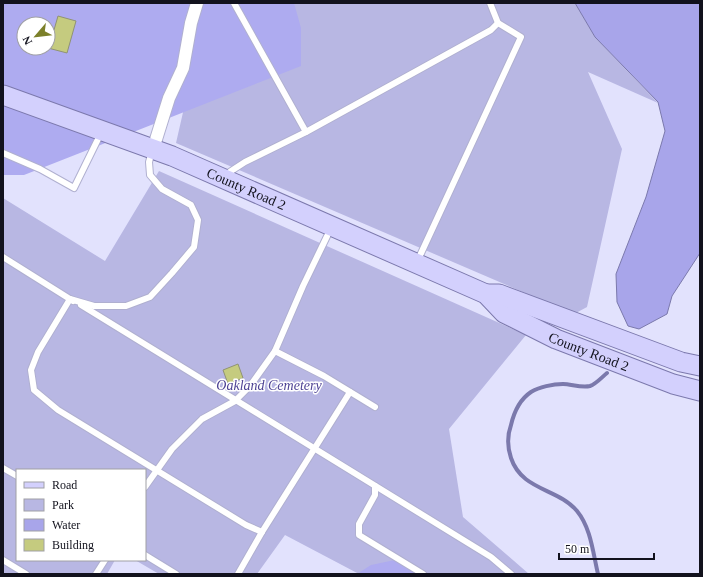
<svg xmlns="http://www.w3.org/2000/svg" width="703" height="577" font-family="Georgia,serif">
  <rect width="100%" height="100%" fill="#e2e2fd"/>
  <g fill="#b8b7e3">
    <polygon points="208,3 575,3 595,37 658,103 588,72 622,149 587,307 574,314 176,143"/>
    <polygon points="159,171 526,335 449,429 463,517 529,574 359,574 285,535 257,574 159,574 135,560 145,560 145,470 17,470 17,560 115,560 107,574 3,574 3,198 105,261"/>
  </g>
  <g fill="#aeabf0" fill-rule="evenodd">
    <path d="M3,3H294L301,28V66L24,175H3ZM24,24H48V48H24Z"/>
    <polygon points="395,560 417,574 357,574 371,565"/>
  </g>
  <polygon fill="#a8a5ea" stroke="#7b79ac" points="575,3 700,3 700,253 672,296 667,314 639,329 628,326 617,302 616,274 646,197 665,131 658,102 595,37"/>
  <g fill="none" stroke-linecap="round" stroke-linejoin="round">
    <path stroke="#7b79ac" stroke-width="4" d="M598,574C593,553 591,528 577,511C558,488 522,491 511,458C507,446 507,436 511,425C514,412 519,400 531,392C539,387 553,384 563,384C571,384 581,388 590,386C596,384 602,377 607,373"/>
  </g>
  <g fill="#c5cb7f" stroke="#909374">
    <polygon points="58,16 76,21 67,53 48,48 48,28 54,30"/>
    <polygon points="238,364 243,378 228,384 223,370"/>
  </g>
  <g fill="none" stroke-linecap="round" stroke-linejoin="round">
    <g stroke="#b0b0d0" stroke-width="8">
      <g id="lane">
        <polyline points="234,3 306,132"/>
        <polyline points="152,151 149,162 150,175 162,189 191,205 198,220 194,247 172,273 150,297 126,306 94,306 70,299 38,352 31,370 34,390 58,410 246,525 262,532"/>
        <polyline points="3,153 40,169 74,188 101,133"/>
        <polyline points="225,175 245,162 306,132 491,30 498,23"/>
        <polyline points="3,257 73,301"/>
        <polyline points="417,262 521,37 498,23 490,3"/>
        <polyline points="81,305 491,557 511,574"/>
        <polyline points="275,351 324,376 375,407"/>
        <polyline points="3,468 17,476"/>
        <polyline points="375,486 375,495 359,524 359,535 423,574"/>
        <polyline points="145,487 172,449 202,419 235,401 250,386 275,351 303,286 331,228"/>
        <polyline points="145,555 176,574"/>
        <polyline points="3,560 26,574"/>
        <polyline points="96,574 105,560"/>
        <polyline points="238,574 262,532 350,392"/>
      </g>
    </g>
    <g stroke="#b0b0d0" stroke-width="14">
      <polyline id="street" points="153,149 169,98 183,68 191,23 197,3"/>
    </g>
    <g stroke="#7c79ad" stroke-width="21">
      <g id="primary">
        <path id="s1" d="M3,95L172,156L486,294L504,313L556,339L673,384L700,391"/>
        <polyline points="486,294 499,294 681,362 700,366"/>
      </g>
    </g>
    <use href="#lane" stroke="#fff" stroke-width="6"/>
    <use href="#street" stroke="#fff" stroke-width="12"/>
    <use href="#primary" stroke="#d3d0fd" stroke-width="19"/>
  </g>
  <g text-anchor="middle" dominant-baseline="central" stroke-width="3" stroke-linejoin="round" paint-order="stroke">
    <g font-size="14" fill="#12121d" stroke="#fff">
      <text stroke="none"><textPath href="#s1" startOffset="261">County Road 2</textPath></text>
      <text stroke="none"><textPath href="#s1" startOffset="642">County Road 2</textPath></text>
    </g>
    <g font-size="14" font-style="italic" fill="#4e4394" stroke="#fff">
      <text x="269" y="385">Oakland Cemetery</text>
    </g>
  </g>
  <rect width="703" height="577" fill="none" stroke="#12121d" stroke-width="8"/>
  <rect x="16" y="469" width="130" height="92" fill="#ffffff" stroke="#a0a0a5"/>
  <rect x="24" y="482" width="20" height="6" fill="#d3d0fd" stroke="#a0a0a5"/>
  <text x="52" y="489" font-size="12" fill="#12121d">Road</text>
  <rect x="24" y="499" width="20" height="12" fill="#b8b7e3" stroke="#a0a0a5"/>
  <text x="52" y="509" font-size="12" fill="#12121d">Park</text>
  <rect x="24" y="519" width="20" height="12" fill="#a8a5ea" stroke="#a0a0a5"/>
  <text x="52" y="529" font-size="12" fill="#12121d">Water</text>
  <rect x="24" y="539" width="20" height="12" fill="#c5cb7f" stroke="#a0a0a5"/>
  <text x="52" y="549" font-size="12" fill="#12121d">Building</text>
  <g transform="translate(36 36) rotate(242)"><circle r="19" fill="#ffffff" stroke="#a0a0a5"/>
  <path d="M0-3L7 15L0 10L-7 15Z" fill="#7c802a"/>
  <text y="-6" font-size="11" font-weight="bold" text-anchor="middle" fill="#12121d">N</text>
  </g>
  <path d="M559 553v6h95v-6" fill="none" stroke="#12121d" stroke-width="2"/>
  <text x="565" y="553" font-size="12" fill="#12121d" stroke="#ffffff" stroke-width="3" paint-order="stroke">50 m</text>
</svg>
